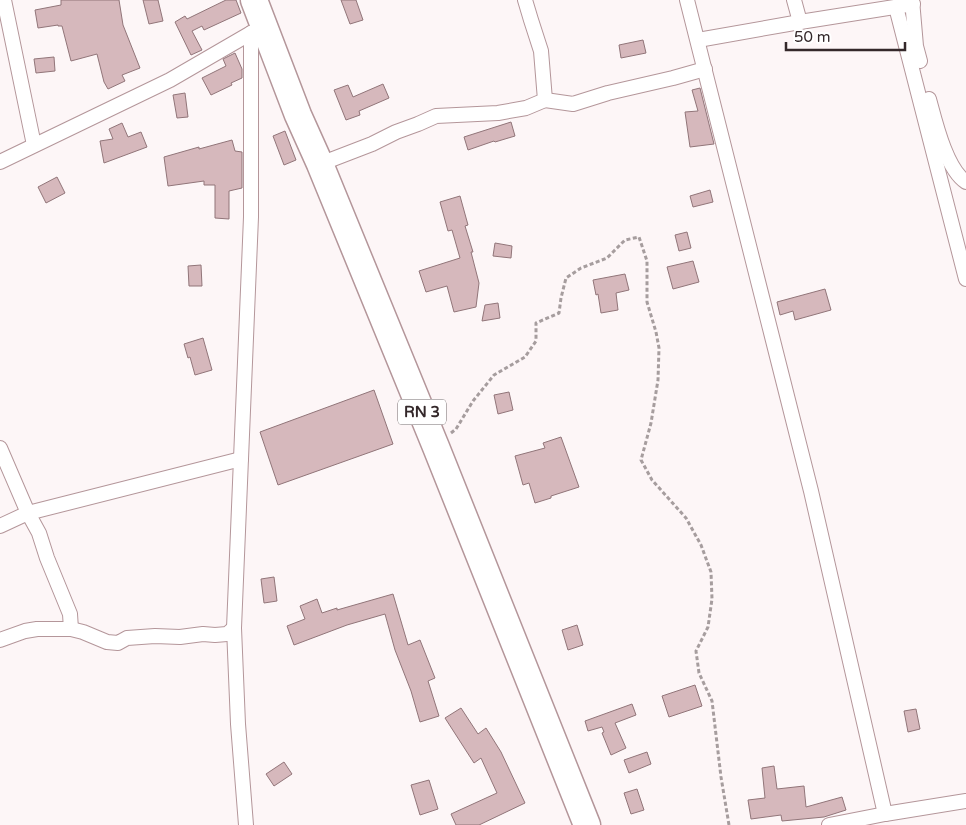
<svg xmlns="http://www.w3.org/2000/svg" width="966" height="825" font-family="'Varela Round',sans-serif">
  <rect width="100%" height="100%" fill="#fdf6f7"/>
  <g fill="#d6b8bc" stroke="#917579">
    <polygon points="61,0 119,0 123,25 140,68 122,75 125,81 108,89 104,82 97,54 71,61 62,26 58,26 58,25 38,28 35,10 61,5"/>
    <polygon points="143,0 158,0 163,21 149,24"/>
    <polygon points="226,0 236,0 241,13 204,30 202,26 192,31 202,50 191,55 175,22 185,16 187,19"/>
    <polygon points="341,0 356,0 363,20 350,24"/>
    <polygon points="643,40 646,53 621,58 619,45"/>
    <polygon points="235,53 242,69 242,78 231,83 232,85 211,95 202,78 226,66 223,59"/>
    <polygon points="54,57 55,71 36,73 34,59"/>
    <polygon points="383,84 389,98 359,111 360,115 346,120 334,90 348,85 353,97"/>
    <polygon points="700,88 714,144 690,147 685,112 698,111 692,90"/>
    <polygon points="185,93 188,117 177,118 173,95"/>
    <polygon points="511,122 515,136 495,142 494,141 468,150 464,137"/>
    <polygon points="122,123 128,137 141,132 147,147 104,163 100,141 113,139 109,129"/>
    <polygon points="285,131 296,160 284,165 273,136"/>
    <polygon points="232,140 235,151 242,152 242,188 229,191 229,219 215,218 215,185 204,185 204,181 168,186 164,157 199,147 199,149"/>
    <polygon points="57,177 65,193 46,203 38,187"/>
    <polygon points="710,190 713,202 693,207 690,196"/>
    <polygon points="460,196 468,225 465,226 473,252 471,252 479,283 476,307 454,312 447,286 426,292 419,271 460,258 452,230 448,231 440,202"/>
    <polygon points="687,232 691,248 679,251 675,235"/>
    <polygon points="495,243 512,246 511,258 493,256"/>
    <polygon points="693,261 699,282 673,289 667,267"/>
    <polygon points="201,265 202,286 189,286 188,266"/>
    <polygon points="625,274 629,290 616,293 618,310 601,313 598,294 596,295 593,280"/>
    <polygon points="825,289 831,310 795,320 793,311 780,315 777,302"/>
    <polygon points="498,303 500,318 482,321 485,305"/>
    <polygon points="203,338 212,370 195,375 190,357 188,358 184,344"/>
    <polygon points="374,390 393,444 278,485 260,432"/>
    <polygon points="509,392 513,410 498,414 494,395"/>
    <polygon points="561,437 579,487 551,496 551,498 535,503 529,483 523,485 515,456 545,448 543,443"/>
    <polygon points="274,577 277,601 264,603 261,579"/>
    <polygon points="393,594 408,645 420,640 435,678 428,681 439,716 420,722 411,691 395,650 385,614 347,625 294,645 287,626 305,619 300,606 317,599 322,613 337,608 337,610"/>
    <polygon points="577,625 583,645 568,650 562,630"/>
    <polygon points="695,685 702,706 669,717 662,696"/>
    <polygon points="632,704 636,715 615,723 626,748 611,755 602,733 604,732 602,727 588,731 585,721"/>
    <polygon points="461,708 478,734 486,728 501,752 525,803 479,825 456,825 451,814 497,793 481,758 474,763 445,718"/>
    <polygon points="916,709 920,729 908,732 904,711"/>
    <polygon points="647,752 651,764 629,773 624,760"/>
    <polygon points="284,762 292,774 274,786 266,774"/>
    <polygon points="774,766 777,789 804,786 806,807 842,797 846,810 824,817 782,821 781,815 751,819 748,800 765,798 762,768"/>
    <polygon points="429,780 438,809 420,815 411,785"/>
    <polygon points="637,789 644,810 631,814 624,793"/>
  </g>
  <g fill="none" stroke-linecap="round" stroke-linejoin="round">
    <g stroke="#b4969a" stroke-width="16">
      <g id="street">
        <polyline points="4,0 34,145"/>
        <polyline points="687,0 811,491 885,814"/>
        <polyline points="794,0 800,22"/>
        <polyline points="912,0 916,46 920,61"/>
        <polyline points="896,7 966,279"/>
        <polyline points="698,40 800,22 913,4"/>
        <path d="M929,99C935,121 946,169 966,182"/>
        <polyline points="545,100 573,104 608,93 673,78 705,69"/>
        <polyline points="0,162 170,80 251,33 258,31"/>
        <polyline points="320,164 372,144 396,132 418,124 436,116 498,113 526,108 545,100 541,51 531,20 525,0"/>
        <polyline points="0,448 28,513 39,533 47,558 70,614 71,629"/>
        <polyline points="0,526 28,513 241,459"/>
        <polyline points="0,640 25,631 37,629 71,629 83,632 107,642 118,643 127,638 155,636 180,637 203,634 215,635 227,634 234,628"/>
        <polyline points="246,825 238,724 234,628 251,217 251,33"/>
        <polyline points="829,825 885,814 966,801"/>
      </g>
    </g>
    <g stroke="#b4969a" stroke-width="29">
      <polyline id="highway" points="254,0 298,115 320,164 436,447 587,825"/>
    </g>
    <polyline stroke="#a69d9e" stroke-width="3" stroke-dasharray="4 2.5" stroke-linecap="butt" points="451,433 456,429 473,401 494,375 525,357 536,341 536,323 559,313 561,298 566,278 581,268 607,258 625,240 639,237 647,261 647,302 656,332 659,348 658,380 651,423 641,460 652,480 686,518 701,545 711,572 712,599 708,627 696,651 699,673 712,701 721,777 729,825"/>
    <use href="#street" stroke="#fff" stroke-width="14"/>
    <use href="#highway" stroke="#fff" stroke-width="26"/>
  </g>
  <g text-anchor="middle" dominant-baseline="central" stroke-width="5" stroke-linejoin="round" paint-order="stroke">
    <rect fill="#fff" stroke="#71686a" stroke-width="1" x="398" y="399.5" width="48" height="25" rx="4"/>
    <g font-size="15" font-weight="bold" fill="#34282a">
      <text x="422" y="412">RN 3</text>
    </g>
  </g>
  <path d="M786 42v8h119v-8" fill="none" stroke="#34282a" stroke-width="2.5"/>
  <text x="794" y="42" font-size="15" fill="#34282a" stroke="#ffffff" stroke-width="4" paint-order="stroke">50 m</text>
</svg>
